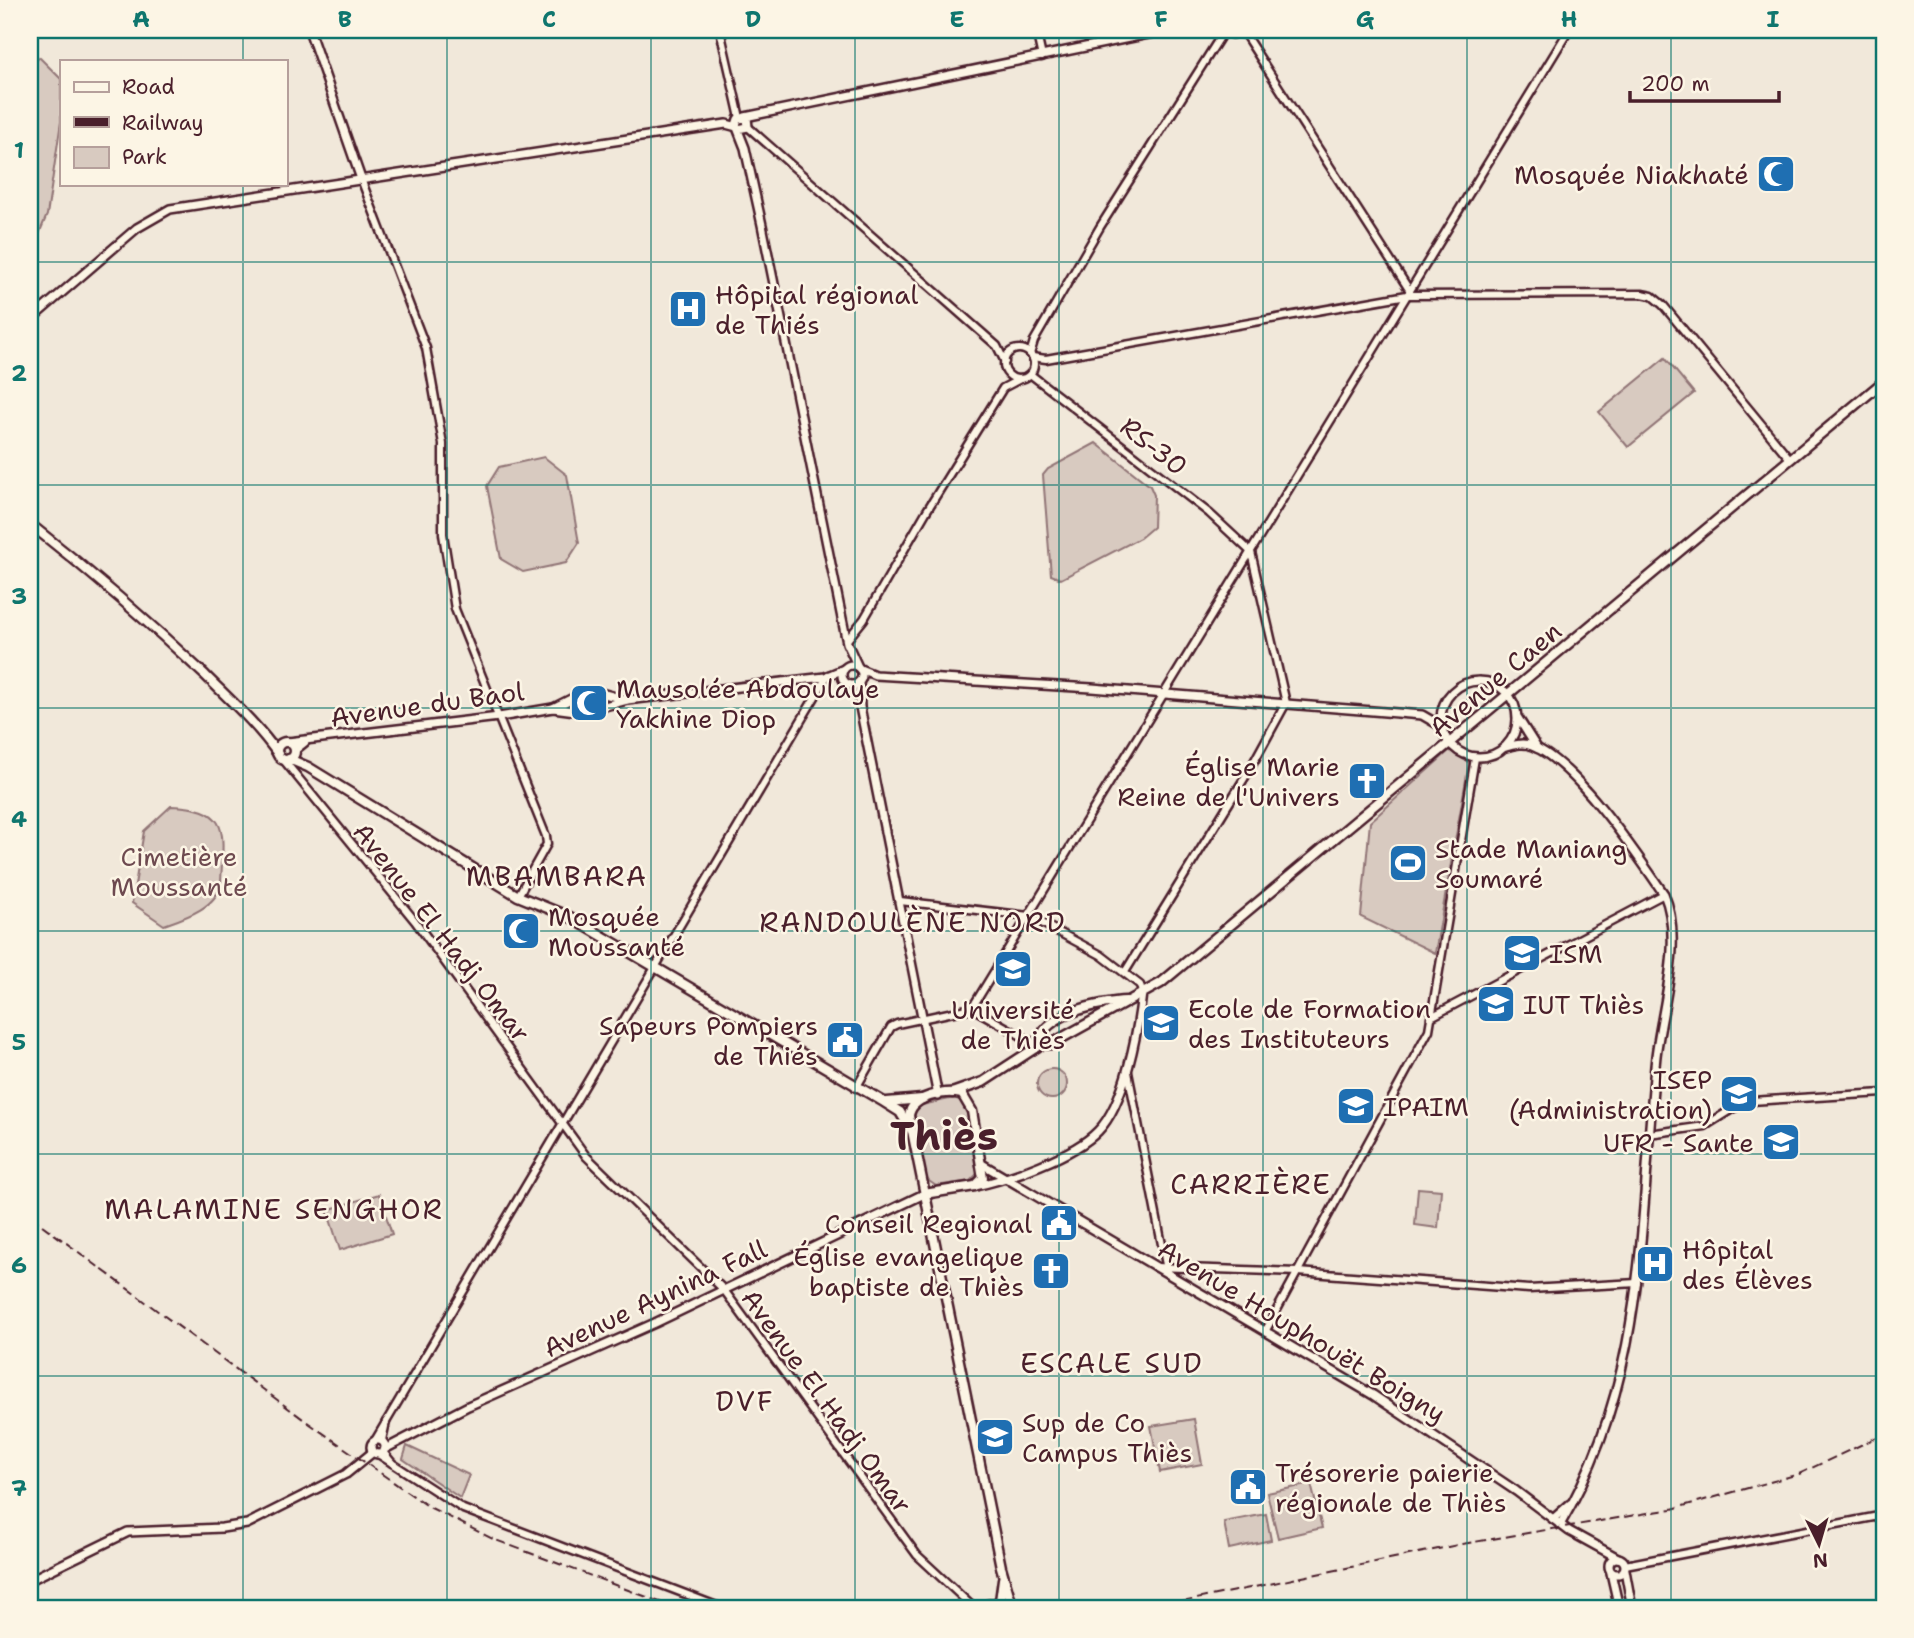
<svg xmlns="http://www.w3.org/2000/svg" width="1914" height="1638" font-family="'Shantell Sans',sans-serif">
  <rect width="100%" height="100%" fill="#f1e8da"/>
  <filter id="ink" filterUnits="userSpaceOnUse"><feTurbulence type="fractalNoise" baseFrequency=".0143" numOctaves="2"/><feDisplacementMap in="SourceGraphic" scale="14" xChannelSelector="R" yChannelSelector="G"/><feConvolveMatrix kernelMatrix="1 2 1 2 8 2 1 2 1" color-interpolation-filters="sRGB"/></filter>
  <g filter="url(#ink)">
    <g fill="#d8cac0" stroke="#917476" stroke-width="2">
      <polygon points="39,57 61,79 61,122 47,215 30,255 30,70"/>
      <polygon points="1665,358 1694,393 1628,447 1599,412"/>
      <polygon points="1096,443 1150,486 1154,495 1153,527 1140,538 1061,579 1051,575 1043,475 1048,469"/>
      <polygon points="544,457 567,475 579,543 566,563 523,572 501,559 487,486 499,467"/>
      <polygon points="1450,750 1469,763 1435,953 1361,917 1370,822"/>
      <path d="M171,806C232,808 223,833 221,883C217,908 184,918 164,925L132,903L144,831Z"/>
      <circle cx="1052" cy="1084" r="15"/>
      <polygon points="954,1098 962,1101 966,1109 978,1173 970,1181 936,1186 926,1179 914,1111 922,1105"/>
      <polygon points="1418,1188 1441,1190 1438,1228 1415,1225"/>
      <polygon points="379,1194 392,1234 340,1250 327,1210"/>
      <polygon points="1194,1419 1202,1464 1160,1472 1151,1426"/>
      <polygon points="407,1446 469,1475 460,1498 403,1459"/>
      <polygon points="1311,1484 1322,1528 1278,1538 1267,1493"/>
      <polygon points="1266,1514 1271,1540 1229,1549 1224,1522"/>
    </g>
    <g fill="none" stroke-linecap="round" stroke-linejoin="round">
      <g stroke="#4a1f2b" stroke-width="11">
        <g id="tertiary">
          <polyline points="720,30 740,118"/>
          <polyline points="1036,30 1042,57"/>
          <polyline points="1242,30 1410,291"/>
          <polyline points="748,127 997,346 1005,362"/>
          <polyline points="361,179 426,348 443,444 443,534 455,609 546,836 547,844 518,896"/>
          <circle cx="1019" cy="364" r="15"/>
          <polyline points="1030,354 1034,341 1100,227 1224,31"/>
          <polyline points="1032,357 1046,359 1407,295 1642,294 1652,296 1663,305 1790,459"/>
          <polyline points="1030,374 1209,513 1251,552 1286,703 1250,769 1125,972"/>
          <polyline points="847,640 864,619 926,512 1003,388 1020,379"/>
          <polyline points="282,758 415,921 586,1156 724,1290 917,1555 974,1608"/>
          <polyline points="900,901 1029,916 1101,955 1140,985 1142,993"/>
          <polyline points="972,1008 1569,30"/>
          <polyline points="1431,1017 1664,894"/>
          <polyline points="1128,1072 1167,1270"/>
          <polyline points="856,1088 891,1027 897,1024 972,1008 1039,1046"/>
          <polyline points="1649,1134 1705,1126 1732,1109 1751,1101 1884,1093"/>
          <polyline points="1155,1267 1298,1272 1529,1289 1637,1283"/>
          <polyline points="1266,1330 1429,1030 1475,758"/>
          <polyline points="376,1439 828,675"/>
          <polyline points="382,1440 386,1422"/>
          <polyline points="383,1452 392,1463"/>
          <polyline points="378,1454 463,1509 722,1608"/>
          <polyline points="1625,1565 1884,1515"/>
          <polyline points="971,1608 1011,1598"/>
        </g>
      </g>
      <g stroke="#4a1f2b" stroke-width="12">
        <g id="secondary">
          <polyline points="309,30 361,179"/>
          <polyline points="1223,30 1232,34 1240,30"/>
          <polyline points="745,117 1168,30"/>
          <polyline points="738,129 748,127 747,118 738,119 736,125 745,148 762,225 847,643 858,667"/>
          <polyline points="30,320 137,228 170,209 726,124 737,127"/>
          <circle cx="852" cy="675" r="10"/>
          <polyline points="860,669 875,675 1092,688 1422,715 1441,726"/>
          <circle cx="1479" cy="719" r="38"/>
          <polyline points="859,682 860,707 938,1096"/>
          <polyline points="553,708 583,712 627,700 825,677 844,669"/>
          <polyline points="1518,718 1537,748"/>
          <polyline points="288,742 499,717 553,708 583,693 597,692 627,700"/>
          <path d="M1506,747C1514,745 1523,742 1532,746C1575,762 1638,856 1664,894C1684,940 1662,1007 1656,1056C1639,1222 1648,1376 1560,1525"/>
          <polyline points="295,750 305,742"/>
          <polyline points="982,1164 1373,1395 1516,1491 1569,1531 1618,1558"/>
          <path d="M975,1186C1009,1179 1074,1156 1098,1131C1125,1104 1138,1030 1142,993"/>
          <circle cx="378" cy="1447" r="7"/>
          <polyline points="385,1449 468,1406 655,1323 924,1194"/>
          <polyline points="1553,1519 1570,1504"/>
          <circle cx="1617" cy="1566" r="8"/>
          <polyline points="1625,1570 1632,1608"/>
          <polyline points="1611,1573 1619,1608"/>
          <polyline points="30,1580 128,1532 222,1528 247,1524 346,1474 373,1452"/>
        </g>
      </g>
      <g stroke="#4a1f2b" stroke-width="13">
        <g id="primary">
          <path d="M30,524C91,572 149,622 205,675C230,700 257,724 278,754"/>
          <circle cx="286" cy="751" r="9"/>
          <polyline points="289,759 308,767 518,896 570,917 884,1102 900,1112 911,1130"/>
          <polyline points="887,1102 922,1099"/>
        </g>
      </g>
      <g stroke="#4a1f2b" stroke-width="13">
        <g id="trunk">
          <path d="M1040,1045C1038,1014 1103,1002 1126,1001"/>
          <polyline points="952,1093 983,1082 1040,1045 1051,1044 1161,983 1884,381"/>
          <path d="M924,1194L975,1186L983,1178L972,1111L962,1094C945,1090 911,1096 909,1116L1001,1567L1013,1608"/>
          <polyline points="999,1608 1003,1579"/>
        </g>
      </g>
      <use href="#tertiary" stroke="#fcf5e5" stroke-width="6"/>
      <use href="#secondary" stroke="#fcf5e5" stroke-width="7"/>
      <use href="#primary" stroke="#fcf5e5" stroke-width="8"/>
      <use href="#trunk" stroke="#fcf5e5" stroke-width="8"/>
      <g stroke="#4a1f2b" stroke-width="2" stroke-dasharray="10 5" stroke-linecap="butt">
        <polyline points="30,1216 303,1419 429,1507 493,1539 676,1608"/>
        <polyline points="1153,1608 1462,1544 1672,1509 1799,1474 1884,1434"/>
      </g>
    </g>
  </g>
  <path fill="none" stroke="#0f766e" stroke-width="2" stroke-opacity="0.55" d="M243,30V61M447,30V1608M651,30V1608M855,30V1608M1059,30V1608M1263,30V1608M1467,30V1608M1671,30V1608M243,184V1608M30,262H1884M30,485H1884M30,708H1884M30,931H1884M30,1154H1884M30,1376H1884"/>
  <defs>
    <g id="mosque-square" transform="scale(2.0125)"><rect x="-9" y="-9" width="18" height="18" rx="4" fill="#1f6fb2" stroke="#fcf5e5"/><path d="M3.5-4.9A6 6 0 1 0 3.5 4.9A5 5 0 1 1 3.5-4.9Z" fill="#fff"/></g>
    <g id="hospital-square" transform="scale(2.0125)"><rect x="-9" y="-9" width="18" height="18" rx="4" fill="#1f6fb2" stroke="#fcf5e5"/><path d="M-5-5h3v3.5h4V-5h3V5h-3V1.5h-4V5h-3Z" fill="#fff"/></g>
    <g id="church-square" transform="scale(2.0125)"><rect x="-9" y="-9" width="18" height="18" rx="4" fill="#1f6fb2" stroke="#fcf5e5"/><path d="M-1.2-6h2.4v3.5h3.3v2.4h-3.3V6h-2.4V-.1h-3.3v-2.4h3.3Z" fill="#fff"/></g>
    <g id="stadium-square" transform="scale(2.0125)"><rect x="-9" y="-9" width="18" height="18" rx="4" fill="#1f6fb2" stroke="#fcf5e5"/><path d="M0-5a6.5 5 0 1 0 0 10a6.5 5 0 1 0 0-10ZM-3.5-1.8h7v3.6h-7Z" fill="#fff"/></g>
    <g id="university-square" transform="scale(2.0125)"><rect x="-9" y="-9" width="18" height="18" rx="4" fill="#1f6fb2" stroke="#fcf5e5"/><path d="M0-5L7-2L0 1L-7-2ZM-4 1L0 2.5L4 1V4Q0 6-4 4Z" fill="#fff"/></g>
    <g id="civic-square" transform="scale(2.0125)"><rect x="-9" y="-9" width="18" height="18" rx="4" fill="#1f6fb2" stroke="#fcf5e5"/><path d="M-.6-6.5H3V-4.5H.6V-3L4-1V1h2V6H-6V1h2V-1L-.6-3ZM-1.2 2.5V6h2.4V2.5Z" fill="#fff"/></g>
  </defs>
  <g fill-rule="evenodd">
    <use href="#mosque-square" x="1776" y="174"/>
    <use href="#hospital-square" x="688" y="309"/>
    <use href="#mosque-square" x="589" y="703"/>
    <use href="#church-square" x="1367" y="781"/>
    <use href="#stadium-square" x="1408" y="863"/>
    <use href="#mosque-square" x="521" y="931"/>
    <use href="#university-square" x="1522" y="953"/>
    <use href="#university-square" x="1013" y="969"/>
    <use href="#university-square" x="1496" y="1004"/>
    <use href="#university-square" x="1161" y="1023"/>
    <use href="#civic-square" x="845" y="1040"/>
    <use href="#university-square" x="1739" y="1094"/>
    <use href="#university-square" x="1356" y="1106"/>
    <use href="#university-square" x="1781" y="1142"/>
    <use href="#civic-square" x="1059" y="1223"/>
    <use href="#hospital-square" x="1655" y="1264"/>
    <use href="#church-square" x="1051" y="1271"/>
    <use href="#university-square" x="995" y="1437"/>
    <use href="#civic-square" x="1248" y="1487"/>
  </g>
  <g text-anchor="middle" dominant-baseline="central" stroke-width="5" stroke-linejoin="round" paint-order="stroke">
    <g font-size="26" fill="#4a1f2b" stroke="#fcf5e5" text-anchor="start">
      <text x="1749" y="174" text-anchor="end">Mosquée Niakhaté</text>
      <text x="715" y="294">Hôpital régional<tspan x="715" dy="30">de Thiés</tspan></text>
      <text x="616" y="688">Mausolée Abdoulaye<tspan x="616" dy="30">Yakhine Diop</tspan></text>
      <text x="1340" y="766" text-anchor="end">Église Marie<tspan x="1340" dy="30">Reine de l'Univers</tspan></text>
      <text x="1435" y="848">Stade Maniang<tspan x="1435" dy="30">Soumaré</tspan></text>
      <text x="548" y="916">Mosquée<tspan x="548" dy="30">Moussanté</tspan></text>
      <text x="1549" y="953">ISM</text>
      <text x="1523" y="1004">IUT Thiès</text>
      <text x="1188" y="1008">Ecole de Formation<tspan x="1188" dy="30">des Instituteurs</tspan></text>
      <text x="1013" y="1009" text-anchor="middle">Université<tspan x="1013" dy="30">de Thiès</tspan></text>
      <text x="818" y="1025" text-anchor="end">Sapeurs Pompiers<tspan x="818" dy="30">de Thiés</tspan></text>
      <text x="1712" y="1079" text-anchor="end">ISEP<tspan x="1712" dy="30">(Administration)</tspan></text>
      <text x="1383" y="1106">IPAIM</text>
      <text x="1754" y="1142" text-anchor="end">UFR - Sante</text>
      <text x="1032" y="1223" text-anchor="end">Conseil Regional</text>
      <text x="1682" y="1249">Hôpital<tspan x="1682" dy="30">des Élèves</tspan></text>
      <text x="1024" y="1256" text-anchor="end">Église evangelique<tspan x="1024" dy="30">baptiste de Thiès</tspan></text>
      <text x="1022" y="1422">Sup de Co<tspan x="1022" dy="30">Campus Thiès</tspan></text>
      <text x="1275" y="1472">Trésorerie paierie<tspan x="1275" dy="30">régionale de Thiès</tspan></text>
    </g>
    <g font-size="26" fill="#4a1f2b" stroke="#fcf5e5">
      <text transform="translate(1154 446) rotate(38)">RS-30</text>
      <text transform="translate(1495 679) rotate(-40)">Avenue Caen</text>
      <text transform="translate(427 704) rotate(-8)">Avenue du Baol</text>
      <text transform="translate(442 932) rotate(52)">Avenue El Hadj Omar</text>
      <text transform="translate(655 1298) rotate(-25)">Avenue Aynina Fall</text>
      <text transform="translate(1302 1331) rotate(31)">Avenue Houphouët Boigny</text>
      <text transform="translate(827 1401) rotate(54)">Avenue El Hadj Omar</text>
    </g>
    <g font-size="26" fill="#6e4a50" stroke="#fcf5e5">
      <text x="179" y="856">Cimetière<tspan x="179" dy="30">Moussanté</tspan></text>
    </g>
    <g font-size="28" letter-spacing="2" fill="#4a1f2b" stroke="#fcf5e5">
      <text x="557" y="876">MBAMBARA</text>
      <text x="913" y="922">RANDOULÈNE NORD</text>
      <text x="1251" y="1184">CARRIÈRE</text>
      <text x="274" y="1209">MALAMINE SENGHOR</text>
      <text x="1112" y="1363">ESCALE SUD</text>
      <text x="745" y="1401">DVF</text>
    </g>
    <g font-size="40" font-weight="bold" fill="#4a1f2b" stroke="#fcf5e5">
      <text x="944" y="1136">Thiès</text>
    </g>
  </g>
  <rect width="1914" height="1638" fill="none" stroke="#fcf5e5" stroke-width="77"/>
  <rect x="60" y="60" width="228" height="126" fill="#fcf5e5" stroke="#b59f9b" stroke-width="2"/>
  <rect x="74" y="82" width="35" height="10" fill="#fcf5e5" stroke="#b59f9b" stroke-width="2"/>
  <text x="122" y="94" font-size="21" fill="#4a1f2b">Road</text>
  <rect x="74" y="117" width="35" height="10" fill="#4a1f2b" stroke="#b59f9b" stroke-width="2"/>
  <text x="122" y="130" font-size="21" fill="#4a1f2b">Railway</text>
  <rect x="74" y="147" width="35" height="21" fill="#d8cac0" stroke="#b59f9b" stroke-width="2"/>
  <text x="122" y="164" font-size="21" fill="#4a1f2b">Park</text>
  <g transform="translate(1819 1544) rotate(175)" stroke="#fcf5e5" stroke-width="5" paint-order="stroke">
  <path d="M0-5L12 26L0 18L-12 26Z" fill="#4a1f2b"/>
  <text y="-10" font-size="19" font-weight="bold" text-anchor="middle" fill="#4a1f2b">N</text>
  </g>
  <path d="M1630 91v10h149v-10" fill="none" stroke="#4a1f2b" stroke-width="3.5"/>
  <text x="1641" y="91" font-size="21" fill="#4a1f2b" stroke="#fcf5e5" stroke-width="5" paint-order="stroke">200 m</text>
  <rect x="38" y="38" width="1838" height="1562" fill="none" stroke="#0f766e" stroke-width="2.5"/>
  <g font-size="23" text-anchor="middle" font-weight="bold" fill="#0f766e">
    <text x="141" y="27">A</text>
    <text x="345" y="27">B</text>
    <text x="549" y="27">C</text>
    <text x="753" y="27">D</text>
    <text x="957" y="27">E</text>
    <text x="1161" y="27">F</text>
    <text x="1365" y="27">G</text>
    <text x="1569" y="27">H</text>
    <text x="1773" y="27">I</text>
    <text x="19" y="158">1</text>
    <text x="19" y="381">2</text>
    <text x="19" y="604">3</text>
    <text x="19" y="827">4</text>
    <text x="19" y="1050">5</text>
    <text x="19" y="1273">6</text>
    <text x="19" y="1496">7</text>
  </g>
</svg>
